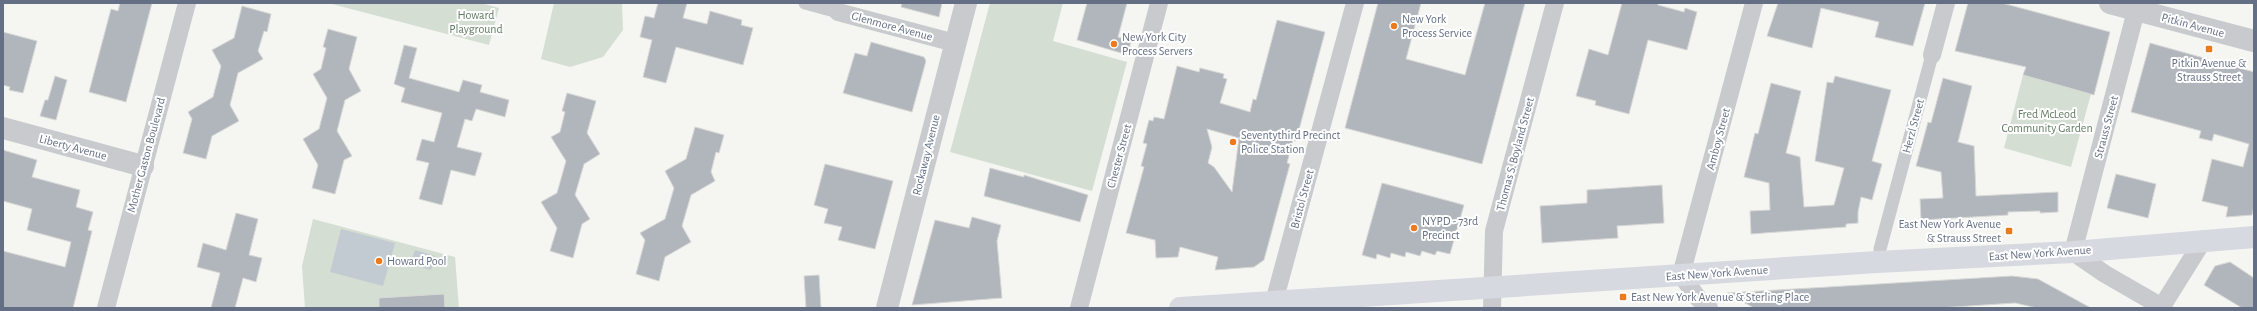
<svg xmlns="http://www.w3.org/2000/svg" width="2257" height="311" font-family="'Alegreya Sans',sans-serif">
  <rect width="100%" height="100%" fill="#f5f6f2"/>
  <g fill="#d5ded3">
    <polygon points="328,3 481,3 499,8 489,45"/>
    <polygon points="554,3 622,3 623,30 603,57 570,67 541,59"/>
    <polygon points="990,3 1063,3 1053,41 1127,62 1092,191 950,152"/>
    <polygon points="2023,75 2091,94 2071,167 2004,148"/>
    <polygon points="313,219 455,257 459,308 305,308 302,266"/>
  </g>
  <g fill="#c3cbd2">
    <polygon points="341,229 395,243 383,286 330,272"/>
    <polygon points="415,250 435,256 431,270 410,264"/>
  </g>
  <g fill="#b1b6bd" stroke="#d7d8d5" fill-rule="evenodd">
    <polygon points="120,3 152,3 126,102 89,92 111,9 118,11"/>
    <polygon points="658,3 687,3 683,18 707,24 710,11 742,20 741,25 753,28 743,65 676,47 666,83 643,77 652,40 640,37 645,16 654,18"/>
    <polygon points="902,3 942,3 939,17 901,7"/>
    <polygon points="1087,3 1127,3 1118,37 1131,41 1128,55 1077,40"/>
    <polygon points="1378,3 1421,3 1406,59 1465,75 1485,3 1525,3 1482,164 1345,128"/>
    <polygon points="1622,3 1658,3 1658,5 1684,12 1685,8 1697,12 1687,50 1648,40 1629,114 1595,105 1596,101 1576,96 1589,49 1608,55"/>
    <polygon points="1778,3 1925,3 1913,46 1875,37 1879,22 1821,8 1812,48 1767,36"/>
    <polygon points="1968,3 2002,3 2110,32 2094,95 2023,75 2026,67 1955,51"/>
    <polygon points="242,6 271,14 267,32 264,31 258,51 263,59 238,73 230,105 239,121 212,136 206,159 183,153 192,119 188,112 213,97 221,66 212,50 234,38"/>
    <path d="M1277,20L1325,32L1296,141L1293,140L1287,163L1290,164L1264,260L1254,267L1215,270L1218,257L1180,247L1178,257L1156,258L1155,240L1126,233L1144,167L1141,166L1147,144L1143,143L1149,120L1153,121L1154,117L1164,119L1177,66L1199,72L1200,68L1224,74L1223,78L1227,79L1220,103L1250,112L1253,99L1256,100ZM1207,129L1239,138L1232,192L1214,167L1208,163L1212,147Z"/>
    <polygon points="328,29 357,37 349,69 361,91 345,100 337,131 352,156 344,160 335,194 312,188 318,165 303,139 319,129 327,98 313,74 321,69 326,48 323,47"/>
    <polygon points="3,32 37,41 23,93 9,90 10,87 3,85"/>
    <polygon points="871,42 924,57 926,61 912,112 843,93 855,53 867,56"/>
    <polygon points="2150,43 2254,72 2254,206 2252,215 2226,217 2228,207 2202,201 2212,159 2243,167 2249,144 2214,134 2212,141 2199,138 2201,131 2131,112"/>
    <polygon points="404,45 417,48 409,78 459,92 463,80 482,85 480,92 509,100 505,117 476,109 472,121 465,119 457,147 482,153 475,176 451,170 442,205 419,199 429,163 416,160 422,139 434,142 442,113 401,102 405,88 394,84"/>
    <polygon points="55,76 67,80 56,120 40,116 45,100 48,100"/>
    <polygon points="1835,76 1891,90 1872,161 1882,164 1872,200 1861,197 1858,212 1858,223 1846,224 1846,227 1751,234 1750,211 1770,210 1769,183 1744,177 1755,133 1758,134 1771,83 1801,91 1786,153 1800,157 1804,207 1834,205 1844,168 1815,161 1827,82 1833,83"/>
    <polygon points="1943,78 1972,86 1958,142 1974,146 1976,196 2058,192 2058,212 2040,213 2040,211 2008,212 2008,215 1921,220 1920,199 1943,198 1941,172 1916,166 1928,122 1931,123"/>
    <polygon points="567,93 596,101 587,133 600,154 584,164 575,195 590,219 582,224 573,258 550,251 557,228 541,202 557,193 566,161 551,137 560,132 565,112 562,111"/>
    <polygon points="695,127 724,135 719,153 716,152 711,172 715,181 691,195 682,226 691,242 665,257 659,281 636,274 645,240 640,233 665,219 674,188 665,171 686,159"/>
    <polygon points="3,150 37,160 32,177 80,190 76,207 93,212 88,230 92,231 73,308 3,308 3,251 65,267 71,242 27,230 32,209 3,201"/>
    <polygon points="825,164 893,181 875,249 838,240 842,227 824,223 828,209 814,205"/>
    <polygon points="990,168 1024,177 1024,175 1088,195 1080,222 984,196"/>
    <polygon points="2116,174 2156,184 2148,218 2107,208"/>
    <polygon points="1382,183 1464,205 1450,254 1437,251 1435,255 1422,251 1420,256 1406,252 1405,257 1391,253 1390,258 1377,254 1376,259 1362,255"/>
    <polygon points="1662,185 1664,223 1617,226 1618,238 1542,243 1540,206 1587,203 1587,190"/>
    <polygon points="236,213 258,219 249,255 262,258 256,282 243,278 235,308 211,308 220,273 197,267 203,243 226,250"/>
    <polygon points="972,217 1001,225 997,241 1002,298 912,305 935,220 969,228"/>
    <polygon points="2230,262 2254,278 2254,308 2242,308 2204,285 2215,266"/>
    <polygon points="819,275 821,308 806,308 804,276"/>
    <polygon points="2012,276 2038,279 2091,308 2037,308 2015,303 1938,308 1754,308 1727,293"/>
    <polygon points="444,294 445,308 379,308 379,298"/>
  </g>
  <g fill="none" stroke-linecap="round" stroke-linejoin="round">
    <g stroke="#c8cace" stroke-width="13">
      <polyline points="805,3 838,12"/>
      <polyline points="1880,249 1932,55"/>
    </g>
    <g stroke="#c8cace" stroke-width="18">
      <polyline points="2138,3 2073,252 2105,274 2164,308"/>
      <polyline points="838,12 955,43"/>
      <polyline points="1932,55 1946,3"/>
      <polyline points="106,308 187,3"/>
      <polyline points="1079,308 1159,3"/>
      <polyline points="1276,308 1274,302 1355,3"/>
      <polyline points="1492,308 1494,231 1555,3"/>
      <polyline points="1709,308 1698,298 1681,275 1754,3"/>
      <polyline points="2161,308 2204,239"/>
    </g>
    <g stroke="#c8cace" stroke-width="22">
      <polyline points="2110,3 2254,41"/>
      <polyline points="3,128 143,166"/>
      <polyline points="887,308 966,3"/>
    </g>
    <polyline stroke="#d6d9df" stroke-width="22" points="1180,308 1877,262 2073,252 2254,237"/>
  </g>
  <g fill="#eb7b1e" stroke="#fff" stroke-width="1.5">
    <circle cx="1394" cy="26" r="4"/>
    <circle cx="1114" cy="44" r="4"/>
    <rect x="2205" y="45" width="8" height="8" rx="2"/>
    <circle cx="1233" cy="142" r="4"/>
    <circle cx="1414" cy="228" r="4"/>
    <rect x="2005" y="227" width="8" height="8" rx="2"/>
    <circle cx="379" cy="261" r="4"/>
    <rect x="1619" y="293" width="8" height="8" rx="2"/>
  </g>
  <g text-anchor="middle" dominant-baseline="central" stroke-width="4" stroke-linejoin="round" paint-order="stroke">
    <g font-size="12" fill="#637c63" stroke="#fff">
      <text x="476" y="15">Howard<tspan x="476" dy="14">Playground</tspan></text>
      <text x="2047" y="114">Fred McLeod<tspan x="2047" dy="14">Community Garden</tspan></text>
    </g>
    <g font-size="12" fill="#646f85" stroke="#fff" text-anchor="start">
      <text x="1402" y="19">New York<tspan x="1402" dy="14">Process Service</tspan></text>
      <text x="1122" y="37">New York City<tspan x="1122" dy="14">Process Servers</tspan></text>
      <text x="2209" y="63" text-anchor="middle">Pitkin Avenue &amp;<tspan x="2209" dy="14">Strauss Street</tspan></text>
      <text x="1241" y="135">Seventythird Precinct<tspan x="1241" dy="14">Police Station</tspan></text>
      <text x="1422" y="221">NYPD - 73rd<tspan x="1422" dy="14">Precinct</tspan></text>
      <text x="2001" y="224" text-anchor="end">East New York Avenue<tspan x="2001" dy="14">&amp; Strauss Street</tspan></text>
      <text x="387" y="261">Howard Pool</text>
      <text x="1631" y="297">East New York Avenue &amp; Sterling Place</text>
    </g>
    <g font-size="12" fill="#646f85" stroke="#fff">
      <text transform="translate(2193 25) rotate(15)">Pitkin Avenue</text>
      <text transform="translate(892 26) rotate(15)">Glenmore Avenue</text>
      <text transform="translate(1913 126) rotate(-75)">Herzl Street</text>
      <text transform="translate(2106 127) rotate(-75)">Strauss Street</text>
      <text transform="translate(1718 139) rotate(-75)">Amboy Street</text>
      <text transform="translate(73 147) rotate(15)">Liberty Avenue</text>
      <text transform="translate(1515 154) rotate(-75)">Thomas S. Boyland Street</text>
      <text transform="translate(146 155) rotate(-75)">Mother Gaston Boulevard</text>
      <text transform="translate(926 155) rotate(-76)">Rockaway Avenue</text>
      <text transform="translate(1119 156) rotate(-75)">Chester Street</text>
      <text transform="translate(1302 199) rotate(-75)">Bristol Street</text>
      <text transform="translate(2040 253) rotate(-4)">East New York Avenue</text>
      <text transform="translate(1717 273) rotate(-4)">East New York Avenue</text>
    </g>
  </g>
  <rect width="2257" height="311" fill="none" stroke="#646f85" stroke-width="8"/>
</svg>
